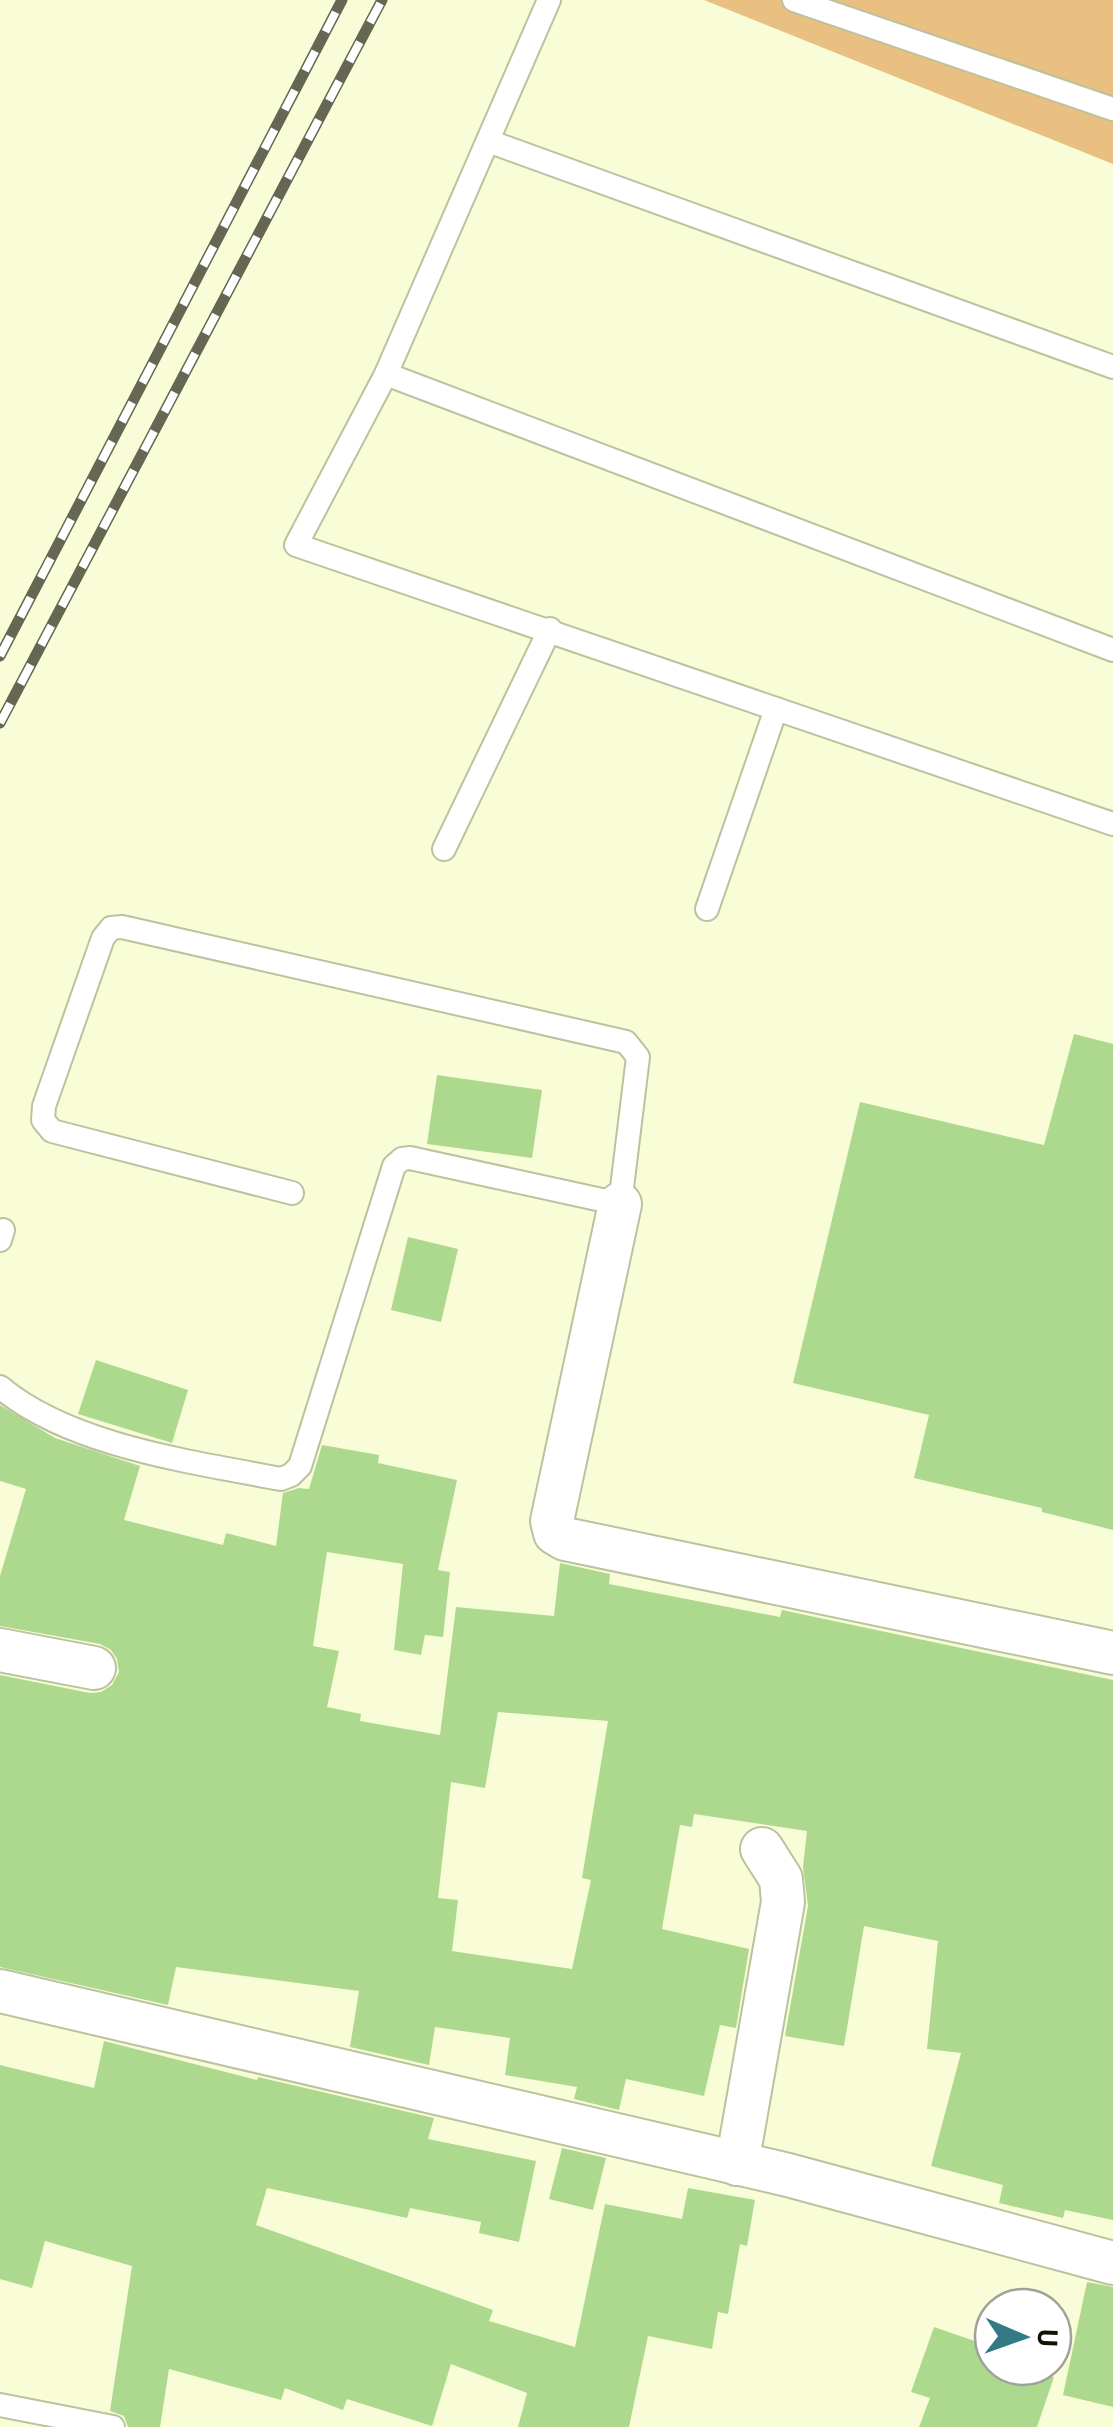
<svg xmlns="http://www.w3.org/2000/svg" width="1113" height="2427" font-family="Barlow,sans-serif">
  <rect width="100%" height="100%" fill="#f8fdd8"/>
  <polygon fill="#e9bf82" points="704,0 1113,0 1113,164"/>
  <g fill="#add98e" fill-rule="evenodd">
    <polygon points="1074,1034 1113,1044 1113,1530 1042,1512 1042,1508 914,1478 929,1415 793,1383 860,1102 1044,1145"/>
    <polygon points="437,1075 542,1090 532,1158 427,1144"/>
    <polygon points="408,1237 458,1249 441,1322 391,1310"/>
    <polygon points="96,1360 188,1390 172,1443 78,1414"/>
    <path d="M0,1405L55,1438L140,1466L124,1520L223,1545L226,1533L276,1546L283,1493L299,1488L309,1489L322,1445L379,1455L378,1463L457,1480L438,1570L450,1572L443,1637L425,1635L421,1655L394,1650L403,1564L327,1552L313,1646L339,1651L327,1707L361,1714L360,1721L440,1735L456,1607L554,1616L560,1563L610,1574L609,1584L780,1617L782,1610L1113,1680V2220L1065,2210L1063,2218L999,2203L1003,2185L931,2166L961,2053L927,2049L938,1941L864,1926L844,2046L785,2036L808,1906L803,1867L807,1831L694,1814L692,1827L680,1825L662,1929L749,1949L736,2028L720,2025L704,2096L626,2079L619,2110L574,2099L577,2087L505,2075L510,2038L435,2027L429,2065L350,2047L359,1991L176,1967L168,2005L0,1967V1675L90,1693L101,1692L112,1685L119,1672L117,1659L111,1650L100,1644L0,1626V1576L26,1489L0,1481ZM498,1712L608,1721L582,1878L591,1880L572,1969L452,1951L458,1900L438,1898L451,1782L485,1788Z"/>
    <polygon points="104,2041 257,2080 258,2077 434,2118 428,2139 536,2161 519,2242 479,2233 481,2222 410,2208 407,2218 267,2188 256,2225 493,2310 489,2321 575,2347 605,2204 682,2219 688,2188 755,2200 747,2246 740,2244 728,2314 718,2312 712,2349 648,2336 629,2427 518,2427 527,2393 451,2364 432,2426 347,2399 343,2410 285,2388 281,2400 169,2369 160,2427 128,2427 124,2416 110,2411 132,2266 45,2241 32,2288 0,2279 0,2065 94,2088"/>
    <polygon points="562,2148 606,2158 593,2210 549,2199"/>
    <polygon points="1087,2282 1113,2287 1113,2407 1063,2395"/>
    <polygon points="934,2327 992,2347 989,2355 993,2356 993,2367 1025,2367 1054,2377 1037,2427 919,2427 930,2398 911,2392"/>
  </g>
  <g fill="none" stroke-linecap="round" stroke-linejoin="round">
    <g stroke="#bcc29d" stroke-width="26">
      <g id="lane">
        <polyline points="549,0 386,374 296,545 1113,824"/>
        <polyline points="794,0 1113,109"/>
        <polyline points="488,141 1113,367"/>
        <polyline points="386,374 1113,650"/>
        <polyline points="444,849 550,629"/>
        <polyline points="707,909 776,709"/>
        <polyline points="0,1240 3,1230"/>
        <path d="M0,1387C70,1446 193,1462 281,1479L291,1475L300,1466L394,1166L402,1159L410,1158L620,1204L638,1057L626,1042L122,927L111,928L103,938L44,1106L43,1120L52,1131L292,1193"/>
        <polyline points="0,2405 113,2427"/>
      </g>
    </g>
    <g stroke="#bcc29d" stroke-width="46">
      <g id="street">
        <polyline points="620,1204 552,1521 555,1533 565,1539 1113,1653"/>
        <polyline points="0,1650 94,1668"/>
        <polyline points="0,1991 788,2175 1113,2263"/>
        <polyline points="737,2164 783,1902 781,1879 762,1849"/>
      </g>
    </g>
    <use href="#lane" stroke="#fff" stroke-width="22"/>
    <use href="#street" stroke="#fff" stroke-width="42"/>
    <g stroke="#656752" stroke-width="11">
      <g id="rail">
        <polyline points="0,656 342,0"/>
        <polyline points="0,723 382,0"/>
      </g>
    </g>
    <use href="#rail" stroke="#fff" stroke-width="8" stroke-dasharray="22" stroke-linecap="butt"/>
  </g>
  <g transform="translate(1023 2337) rotate(92)"><circle r="48" fill="#ffffff" stroke="#a0a19b" stroke-width="2.5"/>
  <path d="M0-8L18 38L0 25L-18 38Z" fill="#347a86"/>
  <text y="-15" font-size="28" font-weight="bold" text-anchor="middle" fill="#121306">U</text>
  </g>
</svg>
